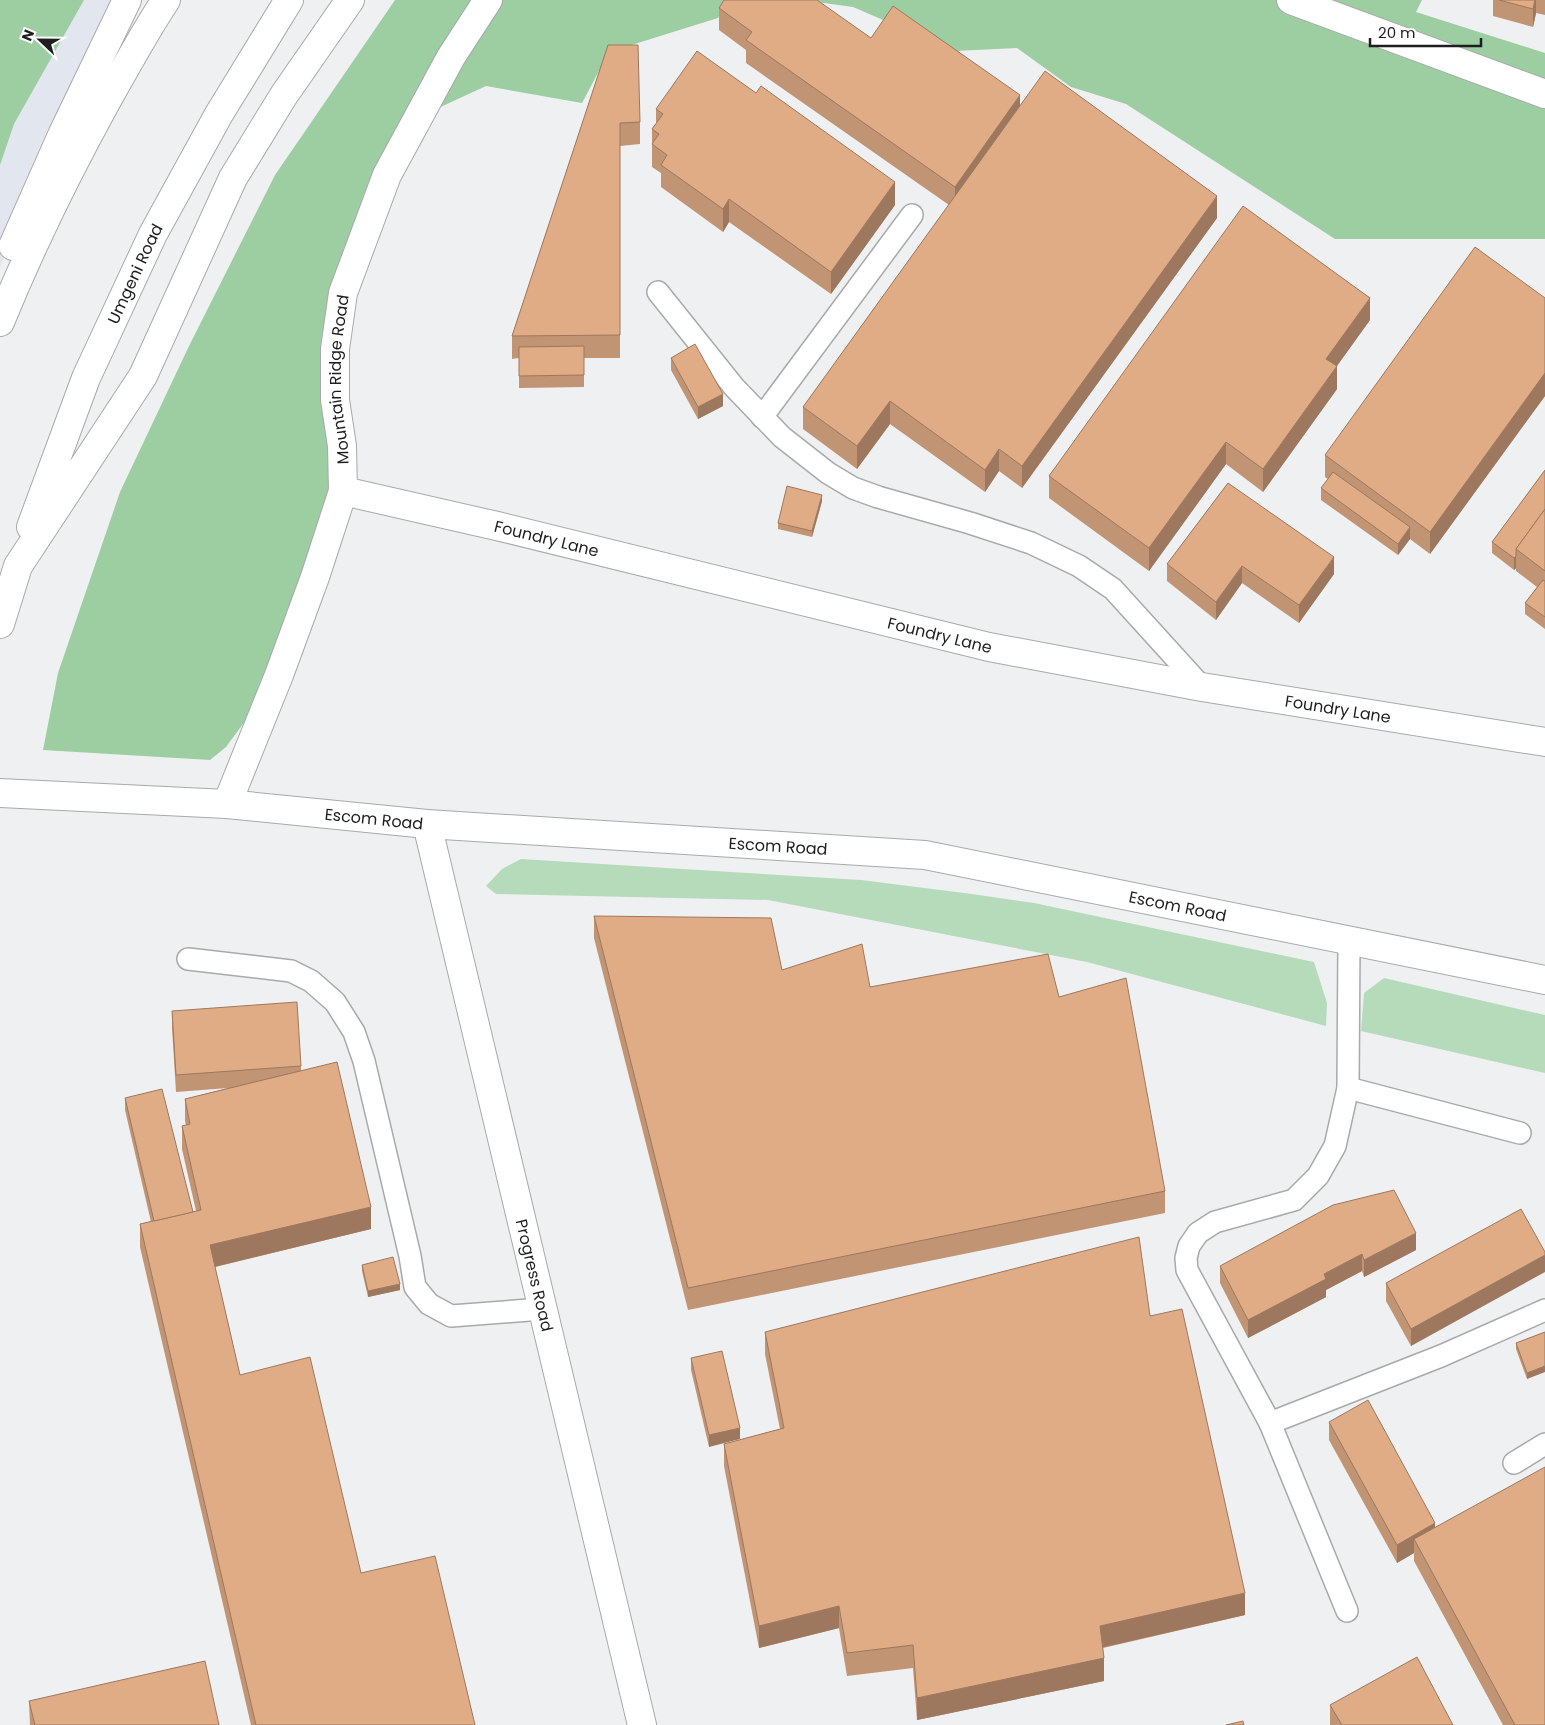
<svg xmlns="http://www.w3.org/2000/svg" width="1545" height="1725" font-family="Poppins,sans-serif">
  <rect width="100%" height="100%" fill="#eff0f2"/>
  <polygon fill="#e2e6ef" points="0,0 124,0 59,136 0,267"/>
  <g fill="#b6dbba">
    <polygon points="521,859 861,880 972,894 1034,903 1314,962 1327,1003 1326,1026 1087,962 768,900 496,894 486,886 502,869"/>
    <polygon points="1384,978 1545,1015 1545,1073 1361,1031 1364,993"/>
  </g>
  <g fill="#9dcea2">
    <polygon points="0,0 84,0 14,124 0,165"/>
    <polygon points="395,0 729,0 718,18 609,52 582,103 486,86 419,117 343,293 342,446 279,675 226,747 210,760 43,750 58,673 120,492 189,346 275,175"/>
    <polygon points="802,0 1422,0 1416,12 1545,53 1545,239 1335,239 1126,104 1071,87 1017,48 955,51 853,7"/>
  </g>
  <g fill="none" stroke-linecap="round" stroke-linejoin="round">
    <g stroke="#a8a9ab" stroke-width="24">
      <g id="lane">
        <polyline points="658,292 734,387 782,437 828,473 853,488 878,497 970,523 1031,543 1079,566 1113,589 1202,687"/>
        <polyline points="762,417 912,215"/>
        <polyline points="188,959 291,971 311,981 335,1002 354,1032 364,1061 410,1256 415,1287 429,1304 451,1316 542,1309"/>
        <polyline points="1348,1088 1520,1133"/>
        <polyline points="1270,1423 1441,1356 1545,1310"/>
        <polyline points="1514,1463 1545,1444"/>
        <polyline points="1347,1611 1270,1423 1187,1270 1186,1258 1189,1246 1198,1233 1215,1222 1294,1200 1318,1176 1335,1146 1348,1088 1349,941"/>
      </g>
    </g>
    <g stroke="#a8a9ab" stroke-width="30">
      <g id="street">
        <polyline points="1291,0 1545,94"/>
        <path id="s1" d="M343,491L497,526L989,647L1202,687L1545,742"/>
        <path id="s2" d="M227,804L279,675L315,577L343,491L342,446L335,400V349L343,293L387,175L451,57L488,0"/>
        <path id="s3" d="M427,824L642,1725"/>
      </g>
    </g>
    <g stroke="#a8a9ab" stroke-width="30">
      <g id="secondary">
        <path id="s4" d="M0,793L227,804L427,824L925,855L1545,980"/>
      </g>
    </g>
    <g stroke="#a8a9ab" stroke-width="30">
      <g id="highway">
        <polyline points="13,246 63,133 127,0"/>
        <path d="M0,322C31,246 67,173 106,102C126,67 144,33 166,0"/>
        <path id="s5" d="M31,527L86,378L153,234L219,114L289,0"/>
        <polyline points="0,624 18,566 143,376 233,178 284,95 350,0"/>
      </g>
    </g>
    <use href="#lane" stroke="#fff" stroke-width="21"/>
    <use href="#street" stroke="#fff" stroke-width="28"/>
    <use href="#secondary" stroke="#fff" stroke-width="28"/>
    <use href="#highway" stroke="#fff" stroke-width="28"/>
  </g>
  <g fill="#c19473">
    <polygon points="1491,0 1545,0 1545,15 1536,13 1533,27 1493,16 1493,0"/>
    <polygon points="719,8 1020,107 1217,218 1022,488 999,471 985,492 890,424 857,469 803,429 803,407 949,205 746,63 746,50 719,30"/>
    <polygon points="608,45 640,122 640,144 620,146 620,358 584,358 584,387 519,388 519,358 512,359 512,336"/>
    <polygon points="656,109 895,205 831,294 729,222 723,232 661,187 661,173 652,167 652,129 656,124"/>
    <polygon points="1545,298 1545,396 1430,554 1410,539 1398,555 1321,500 1321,488 1328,479 1325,477 1325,455"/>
    <polygon points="1370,320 1337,366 1337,389 1263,492 1226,464 1149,571 1049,498 1049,476"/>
    <polygon points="671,358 723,406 698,419 671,370"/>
    <polygon points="1545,470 1545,629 1525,614 1525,603 1537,587 1516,571 1516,568 1514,570 1492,553 1492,542"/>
    <polygon points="1228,483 1334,574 1299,623 1242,583 1216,620 1167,581 1167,564"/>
    <polygon points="822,501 812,537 778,529 778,523"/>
    <polygon points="594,916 782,970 870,987 1059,997 1165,1191 1165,1213 688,1310 594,938"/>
    <polygon points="172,1011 301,1066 301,1071 371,1229 215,1267 240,1375 361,1573 475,1725 251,1725 140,1247 140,1224 151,1222 125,1110 125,1098 193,1212 196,1211 182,1149 182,1126 186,1125 185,1121 185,1099 228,1088 176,1092 172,1028"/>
    <polygon points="1416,1250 1364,1277 1362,1271 1326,1290 1326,1297 1248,1338 1220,1283 1220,1266"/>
    <polygon points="1545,1252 1411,1346 1386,1301 1386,1283"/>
    <polygon points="362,1265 400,1290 368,1297 362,1271"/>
    <polygon points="1150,1316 1245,1615 1103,1648 1104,1681 917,1720 913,1668 847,1676 839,1628 759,1648 724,1466 724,1444 780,1429 765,1354 765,1332"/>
    <polygon points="1545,1332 1527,1379 1516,1349 1516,1343"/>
    <polygon points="691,1358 740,1428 709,1447 691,1370"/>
    <polygon points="1329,1422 1435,1527 1545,1725 1503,1725 1414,1561 1414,1553 1397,1563 1329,1440"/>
    <polygon points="29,1701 219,1725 30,1725"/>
    <polygon points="1330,1705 1453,1725 1330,1725"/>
  </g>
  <g fill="#9d785e">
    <polygon points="1535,0 1536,0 1536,13 1533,27 1533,9"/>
    <polygon points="1020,95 1020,117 955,210 955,187"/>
    <polygon points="895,182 895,205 831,294 831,272"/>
    <polygon points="1217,196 1217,218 1022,488 1022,466"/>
    <polygon points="729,199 729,222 723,232 723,209"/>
    <polygon points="1370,298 1370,320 1326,381 1326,359"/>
    <polygon points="1337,366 1337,389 1263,492 1263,469"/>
    <polygon points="1545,373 1545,396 1430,554 1430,532"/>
    <polygon points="723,394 723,406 698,419 698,407"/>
    <polygon points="890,401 890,424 857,469 857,446"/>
    <polygon points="1226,442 1226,464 1149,571 1149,548"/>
    <polygon points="999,449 999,471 985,492 985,470"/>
    <polygon points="822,495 822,501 812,537 812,531"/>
    <polygon points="1410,527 1410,539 1398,555 1398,544"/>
    <polygon points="1516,556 1516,568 1514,570 1514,558"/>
    <polygon points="1334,557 1334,574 1299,623 1299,605"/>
    <polygon points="1242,566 1242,583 1216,620 1216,602"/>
    <polygon points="371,1207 371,1229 210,1268 210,1245"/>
    <polygon points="1416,1233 1416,1250 1364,1277 1364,1260"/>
    <polygon points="1362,1254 1362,1271 1326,1290 1326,1297 1248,1338 1248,1320 1324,1274"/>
    <polygon points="1545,1255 1545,1272 1411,1346 1411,1329"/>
    <polygon points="400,1284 400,1290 368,1297 368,1291"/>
    <polygon points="1545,1366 1545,1372 1527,1379 1527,1373"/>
    <polygon points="740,1428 740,1439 709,1447 709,1435"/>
    <polygon points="1435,1523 1435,1541 1414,1539 1414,1553 1397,1563 1397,1545"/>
    <polygon points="1245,1593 1245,1615 1100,1648 1100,1626"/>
    <polygon points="839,1606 839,1628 759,1648 759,1626"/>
    <polygon points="1104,1658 1104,1681 917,1720 917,1698"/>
  </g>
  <g fill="#e0ac86" stroke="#9d785e">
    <polygon points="724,0 817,0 871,38 893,6 1020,95 955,187 746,40 752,32 719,8"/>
    <polygon points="1499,0 1535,0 1533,9"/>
    <polygon points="608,45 638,45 640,122 620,123 620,335 512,336"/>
    <polygon points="697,51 756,93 761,86 895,182 831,272 729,199 723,209 661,165 667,155 652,144 659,134 652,129 663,114 656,109"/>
    <polygon points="1045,71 1217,196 1022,466 999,449 985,470 890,401 857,446 803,407"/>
    <polygon points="1243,206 1370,298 1326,359 1337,366 1263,469 1226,442 1149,548 1049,476"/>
    <polygon points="1475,247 1545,298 1545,373 1430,532 1325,455"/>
    <polygon points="695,344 723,394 698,407 671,358"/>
    <polygon points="584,346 584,375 519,376 519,347"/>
    <polygon points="1545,470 1545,509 1516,549 1516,556 1514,558 1492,542"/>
    <polygon points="1333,472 1410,527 1398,544 1321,488"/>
    <polygon points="1228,483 1334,557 1299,605 1242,566 1216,602 1167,564"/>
    <polygon points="787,486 822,495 812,531 778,523"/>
    <polygon points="1545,509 1545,571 1516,549"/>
    <polygon points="1543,580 1545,581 1545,617 1525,603"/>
    <polygon points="594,916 771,918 782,970 862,944 870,987 1048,954 1059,997 1126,978 1165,1191 688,1288"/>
    <polygon points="297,1002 301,1066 176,1075 172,1011"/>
    <polygon points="337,1062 371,1207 210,1245 240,1375 310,1357 361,1573 435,1556 475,1725 256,1725 140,1224 201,1210 182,1126 190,1124 185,1099"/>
    <polygon points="162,1089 193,1212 154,1221 125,1098"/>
    <polygon points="1394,1190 1416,1233 1364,1260 1362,1254 1324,1274 1326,1279 1248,1320 1220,1266 1333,1205"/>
    <polygon points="1521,1209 1545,1252 1545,1255 1411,1329 1386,1283"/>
    <polygon points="1139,1237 1150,1316 1182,1309 1245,1593 1100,1626 1104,1658 917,1698 913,1645 847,1653 839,1606 759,1626 724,1444 784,1428 765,1332"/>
    <polygon points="393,1257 400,1284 368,1291 362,1265"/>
    <polygon points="1545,1332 1545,1366 1527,1373 1516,1343"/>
    <polygon points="722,1351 740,1428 709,1435 691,1358"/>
    <polygon points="1368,1400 1435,1523 1397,1545 1329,1422"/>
    <polygon points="1545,1467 1545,1725 1515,1725 1414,1539"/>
    <polygon points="1417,1657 1453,1725 1342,1725 1330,1705"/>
    <polygon points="205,1661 219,1725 35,1725 29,1701"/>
    <polygon points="1243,1721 1244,1725 1226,1725"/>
  </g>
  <g text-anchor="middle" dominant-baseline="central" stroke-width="4" stroke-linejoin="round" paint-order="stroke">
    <g font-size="16" fill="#1e1e1f" stroke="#fdfdff">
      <text stroke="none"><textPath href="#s5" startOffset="274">Umgeni Road</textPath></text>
      <text stroke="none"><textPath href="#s2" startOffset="446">Mountain Ridge Road</textPath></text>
      <text stroke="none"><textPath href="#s1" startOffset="209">Foundry Lane</textPath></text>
      <text stroke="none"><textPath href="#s1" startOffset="614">Foundry Lane</textPath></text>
      <text stroke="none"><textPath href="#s1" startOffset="1019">Foundry Lane</textPath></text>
      <text stroke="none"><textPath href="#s4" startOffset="375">Escom Road</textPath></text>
      <text stroke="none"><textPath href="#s4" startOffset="780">Escom Road</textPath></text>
      <text stroke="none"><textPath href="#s4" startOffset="1185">Escom Road</textPath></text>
      <text stroke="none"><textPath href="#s3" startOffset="464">Progress Road</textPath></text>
    </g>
  </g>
  <g transform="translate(40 40) rotate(292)" stroke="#fdfdff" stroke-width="4" paint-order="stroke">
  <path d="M0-4L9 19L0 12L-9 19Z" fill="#1e1e1f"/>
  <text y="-8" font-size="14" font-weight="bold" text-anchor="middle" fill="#1e1e1f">N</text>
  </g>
  <path d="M1370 38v8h111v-8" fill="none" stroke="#1e1e1f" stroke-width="2.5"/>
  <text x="1378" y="38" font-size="15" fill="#1e1e1f" stroke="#fdfdff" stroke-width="4" paint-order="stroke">20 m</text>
</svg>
